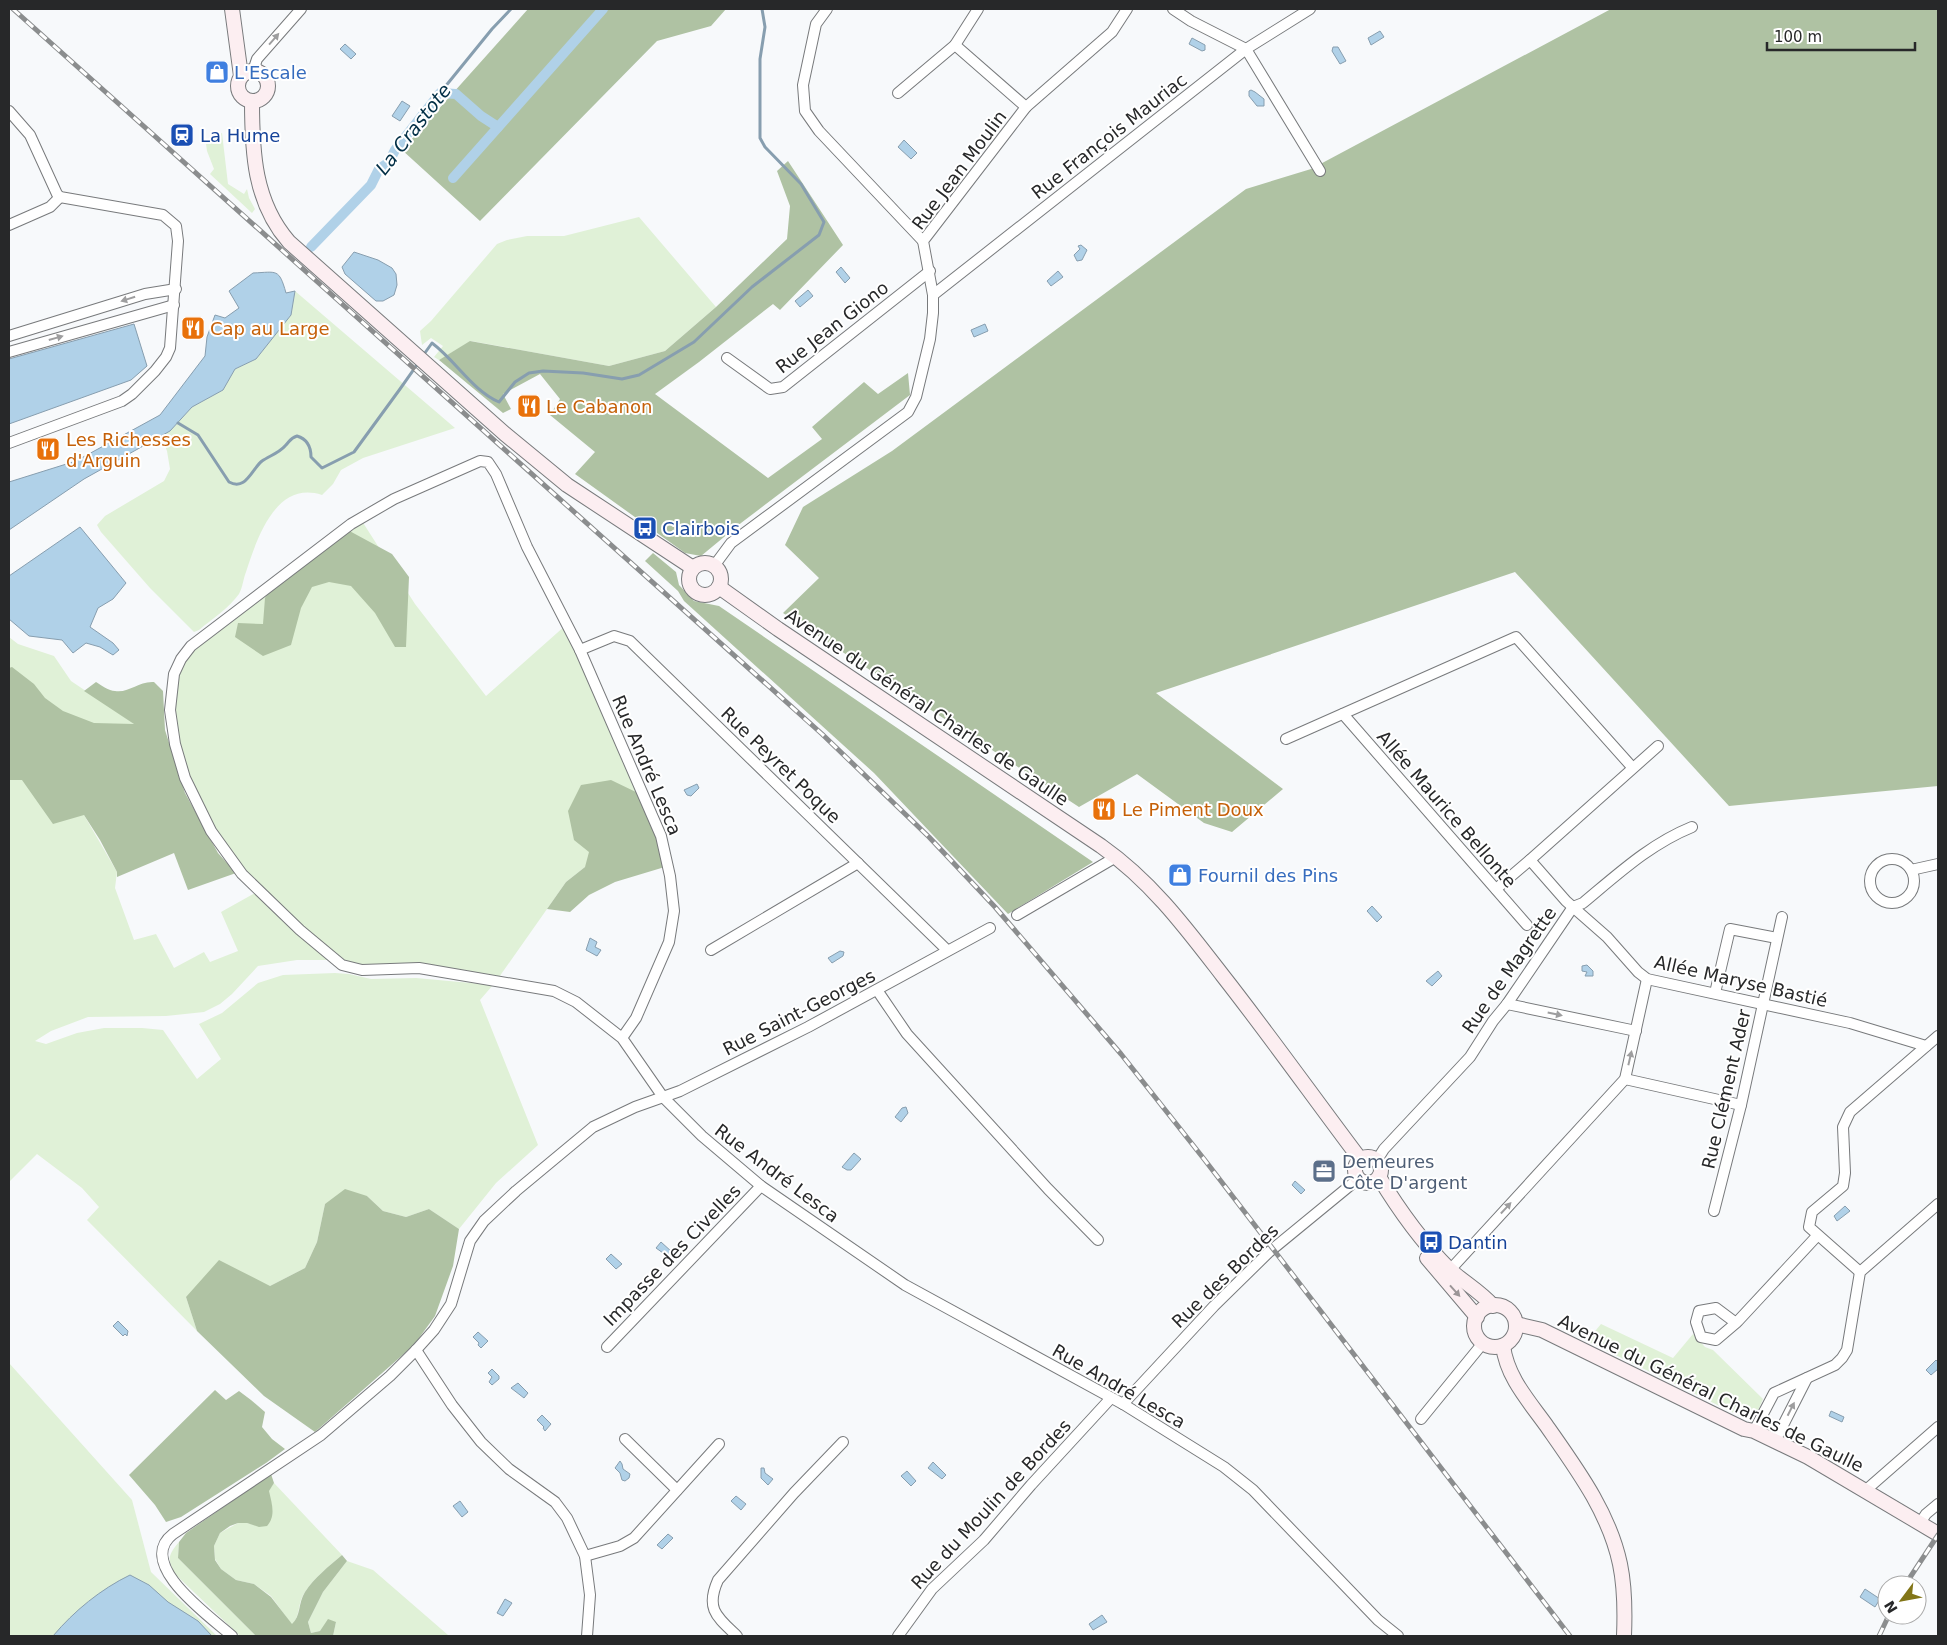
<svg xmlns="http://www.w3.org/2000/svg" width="1947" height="1645" font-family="'DejaVu Sans',sans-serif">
  <rect width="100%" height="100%" fill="#f7f9fb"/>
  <g fill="#e0f1d7">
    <polygon points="222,133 228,184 244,194 247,189 249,198 255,209 252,213 210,174 214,169 207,151 206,144"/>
    <polygon points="639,217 716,307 665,351 609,366 471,341 439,360 434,357 443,346 431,338 422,345 420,331 431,321 497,244 507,240 527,236 564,236"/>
    <path d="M295,291L455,428L363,458L341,470L333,484L322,495C276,480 257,538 246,572C243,579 243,587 239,594C229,608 212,619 199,630L194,632L150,588L101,532L97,525L105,516L164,481L170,469L167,451L161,436L170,431L192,407L223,390L235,369L256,359L291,315Z"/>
    <polygon points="360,518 415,604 486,696 566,625 661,836 585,867 566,882 497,980 342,965 242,874 185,778 171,698 181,659"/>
    <polygon points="9,637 18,644 54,656 71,681 135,724 84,815 117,872 115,888 134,940 156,934 174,968 204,952 210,962 238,951 221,912 255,893 328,960 297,960 258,966 232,994 220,1004 204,1012 166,1016 88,1017 51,1031 35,1041 46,1044 77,1033 104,1028 142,1028 163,1030 197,1079 221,1059 199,1024 222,1013 258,983 283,975 335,973 349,974 371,979 416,978 493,985 480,1000 538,1145 496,1183 459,1229 429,1209 406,1217 383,1211 367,1196 325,1204 317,1242 305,1268 270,1286 186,1297 197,1331 87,1220 99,1207 82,1188 37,1154 9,1182"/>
    <polygon points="1601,1324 1673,1358 1693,1334 1705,1347 1713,1350 1763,1399 1757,1413 1750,1418 1742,1417 1587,1341"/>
    <polygon points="9,1363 132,1500 151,1572 217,1636 9,1636"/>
    <path d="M274,1483L342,1555C329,1566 314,1578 305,1592C297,1603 301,1615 292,1625L271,1596L254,1584L236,1580L221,1569L215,1559L214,1546L220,1533L238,1523H247L259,1526L272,1507L268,1491Z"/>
    <path d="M179,1542L178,1558L256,1636H240L175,1574C167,1559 168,1555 179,1542Z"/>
    <polygon points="347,1561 373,1570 448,1635 333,1636 336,1622 320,1631 311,1633 308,1622 323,1592"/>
  </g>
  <g fill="#afc2a3">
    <polygon points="528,9 726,9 711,26 657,41 480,221 402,150"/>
    <polygon points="1611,9 1938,9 1938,786 1729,806 1515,572 1156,693 1283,789 1232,832 1204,823 1137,774 1079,807 783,613 819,578 785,545 803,507 892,451 1246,189 1311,169"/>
    <polygon points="788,161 843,245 780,310 773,304 699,362 655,394 768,478 822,439 812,427 864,382 878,394 908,373 910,395 741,523 701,556 685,553 575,474 595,452 550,415 560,399 540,374 503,394 511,409 503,413 439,360 470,341 609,366 665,351 716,307 787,239 790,206 777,171"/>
    <polygon points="344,528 392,554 409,577 406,647 395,647 375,613 351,586 329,582 312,587 301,608 291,645 263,656 235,637 238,623 263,624 265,598 277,580"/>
    <polygon points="653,553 676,572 679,585 694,601 719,606 1093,862 1008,914 874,773 684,601 678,591 645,561"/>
    <path d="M12,667L34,684L45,698L63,711L94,723L134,724L84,691L96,682C101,685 109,691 115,691C130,693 138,681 154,682L163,691L165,730L185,793L218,853L236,873L188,890L174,853L117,877V872L100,840L84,815L53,824L22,780H9V738L10,735L9,732V668Z"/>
    <polygon points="611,780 640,794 668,866 615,882 589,895 570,912 547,909 566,882 585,867 589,852 574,840 568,811 581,785"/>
    <polygon points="345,1189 367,1196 383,1211 406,1217 429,1209 459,1229 453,1266 435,1316 414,1345 315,1432 264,1396 197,1331 186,1297 219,1260 270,1286 305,1268 317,1242 325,1204"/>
    <polygon points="215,1390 226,1400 239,1391 251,1400 265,1412 262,1427 272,1439 285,1449 266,1463 181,1517 166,1522 155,1505 129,1475"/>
    <path d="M271,1474L274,1483L269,1491C272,1504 276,1516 267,1526L259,1527L247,1523H238L230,1526L220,1533L214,1546L215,1560L221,1569L236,1580L254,1584L271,1597L292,1624C301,1616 298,1603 305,1592C314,1578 329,1566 342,1555L347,1561L323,1592L308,1622L311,1633L320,1631L328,1619L336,1622L333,1636H256L178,1558L179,1542L186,1533Z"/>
  </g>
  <g fill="#b0d1e8" stroke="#879eaf">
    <polygon points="1380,31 1384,37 1371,45 1368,38"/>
    <polygon points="1192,38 1205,45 1205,50 1202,51 1189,44"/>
    <polygon points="345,44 356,54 351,59 340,49"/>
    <polygon points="1333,47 1338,47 1346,61 1340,64 1332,51"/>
    <polygon points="1251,90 1255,92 1264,99 1264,106 1257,106 1249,96 1249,91"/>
    <polygon points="402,101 410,106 400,121 392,116"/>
    <polygon points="904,140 917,153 911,159 898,147"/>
    <polygon points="1081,245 1087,250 1082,260 1077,261 1074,255 1080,249 1078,246"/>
    <polygon points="354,252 378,260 392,268 396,274 397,285 394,295 383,301 376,301 345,274 342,267"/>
    <polygon points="841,267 850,278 845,283 836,272"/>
    <polygon points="1058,271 1063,277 1051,286 1047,281"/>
    <path d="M253,273C277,272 279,268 286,293L295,291L291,315L256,359L235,369L223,390L192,407L170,431L84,479L9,530V482L76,461L160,415L205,356L207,337L215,315L225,318L239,308L229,291Z"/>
    <polygon points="808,290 813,296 800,307 795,301"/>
    <polygon points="134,324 147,366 131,380 9,424 9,359"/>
    <polygon points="985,324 988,331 974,337 971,330"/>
    <polygon points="80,527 126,583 113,599 98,608 90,627 113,643 119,650 113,655 100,647 86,643 73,653 62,640 29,636 9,619 9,576"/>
    <polygon points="697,784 699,788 691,796 687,795 684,790"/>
    <polygon points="1372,906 1382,917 1377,922 1367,911"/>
    <polygon points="590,938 597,942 595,947 601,950 597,956 586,950"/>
    <polygon points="840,951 844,952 843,956 832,963 828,958"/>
    <polygon points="1587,965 1593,971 1593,976 1585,976 1587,972 1582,971 1582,966"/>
    <polygon points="1438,971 1442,976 1432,986 1426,981"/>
    <polygon points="906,1107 908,1113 901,1122 895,1117 902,1108"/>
    <polygon points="854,1153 861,1159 851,1170 847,1170 842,1167"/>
    <polygon points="1295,1181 1305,1190 1301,1194 1292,1185"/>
    <polygon points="1845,1206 1850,1211 1837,1221 1834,1216"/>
    <polygon points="661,1242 672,1252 673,1254 670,1258 656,1248"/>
    <polygon points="611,1254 622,1264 616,1269 606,1259"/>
    <polygon points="118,1321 128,1331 127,1336 125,1334 123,1336 113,1326"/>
    <polygon points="478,1332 488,1341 481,1348 478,1345 479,1343 473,1337"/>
    <polygon points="1936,1360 1938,1362 1938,1369 1931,1375 1926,1370"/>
    <polygon points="492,1369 499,1376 499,1379 492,1385 489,1382 492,1377 488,1373"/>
    <polygon points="518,1383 528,1393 524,1398 511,1388"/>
    <polygon points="1831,1411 1844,1417 1842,1422 1829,1416"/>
    <polygon points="542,1415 551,1424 545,1431 543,1428 544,1427 537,1420"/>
    <polygon points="620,1461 622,1464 623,1469 630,1474 629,1478 625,1481 622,1480 620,1473 615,1468"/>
    <polygon points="933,1462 946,1475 942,1479 928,1468"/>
    <polygon points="761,1468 764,1468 765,1473 773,1479 768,1485 761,1478"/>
    <polygon points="907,1471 916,1481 911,1486 901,1476"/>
    <polygon points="736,1496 746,1504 741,1510 731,1501"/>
    <polygon points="460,1501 468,1512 462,1517 453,1506"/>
    <polygon points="668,1534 673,1538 662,1549 657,1545"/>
    <path d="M130,1575L149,1585L168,1602L198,1621L212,1636H53C74,1611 101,1589 130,1575Z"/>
    <polygon points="1865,1589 1880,1599 1875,1607 1860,1597"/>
    <polygon points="505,1599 512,1603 503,1616 497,1613"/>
    <polygon points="1102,1615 1107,1622 1093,1630 1089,1624"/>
  </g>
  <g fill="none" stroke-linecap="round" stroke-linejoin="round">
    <g stroke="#879eaf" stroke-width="3">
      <polyline points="440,93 492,29 511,9"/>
      <path d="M422,357L432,343C456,361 472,390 499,402L515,382L529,373L543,371L583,373L622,379L639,375L694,342L752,287L819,235L824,222L801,184L765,147L760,138V59L765,27L762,9"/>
      <path d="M178,423L198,435L229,482C246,491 251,470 262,461C269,456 279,453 285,446C290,441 290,438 297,436C307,439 311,446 311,457L322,468L354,452L400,389L419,362"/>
    </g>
    <g stroke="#b0d1e8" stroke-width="10">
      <polyline points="453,178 603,9"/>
      <polyline points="311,247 371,185 379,169 389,162 395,150 440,93 456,94 481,116 498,127"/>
    </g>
    <g stroke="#787a7c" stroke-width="12">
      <g id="street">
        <polyline points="827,9 816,24 803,85 805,111 819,131 923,241"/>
        <polyline points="1173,9 1191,21 1246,49 1320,171"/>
        <polyline points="955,45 1026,107"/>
        <polyline points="253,71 257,59 301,9"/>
        <polyline points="898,93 955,45 978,9"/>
        <polyline points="9,111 30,135 57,194 60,197 163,215 176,226 178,241 170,348 166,357 155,371 132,394 122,401 9,443"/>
        <polyline points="9,225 50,207 60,197"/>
        <polyline points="933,295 1246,49 1310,9"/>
        <polyline points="9,336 145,294 176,289"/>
        <polyline points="9,352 174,305"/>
        <polyline points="727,358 770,389 783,387 930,271"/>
        <polyline points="714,566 731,543 908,412 916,397 930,339 933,313 933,295 923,241 1026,107 1112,32 1127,9"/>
        <polyline points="580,650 614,636 630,641 947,950"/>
        <polyline points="1343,714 1527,925"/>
        <polyline points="1286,739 1516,637 1632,767"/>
        <circle cx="1892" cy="881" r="22"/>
        <polyline points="1530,860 1658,746"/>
        <polyline points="1911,870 1938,864"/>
        <polyline points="1496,889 1530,860 1566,901 1607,937 1638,972 1647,979 1850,1023 1926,1046"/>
        <polyline points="1017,915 1116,857"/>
        <polyline points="711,950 858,863"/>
        <polyline points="877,990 907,1034 1048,1189 1098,1240"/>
        <polyline points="1715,993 1730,929 1777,938"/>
        <polyline points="1507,1004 1636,1031"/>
        <polyline points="622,1038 576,1002 554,991 419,968 362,970 342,965 300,930 242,874 211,831 185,778 175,744 170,710 174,674 181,659 191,646 351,524 394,499 480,461 488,462 496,474 527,547 580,650 661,836 670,876 674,911 669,942 636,1018 622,1038 663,1097 702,1136 761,1186 905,1285 1123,1404 1224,1467 1253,1490 1378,1620 1398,1636"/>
        <polyline points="1625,1079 1741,1105"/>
        <path d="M1377,1160L1384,1149L1470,1057L1493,1021L1507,1004L1573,907L1583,903C1618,874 1650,844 1692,827"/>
        <polyline points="1714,1211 1741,1105 1782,917"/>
        <polyline points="1450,1270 1625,1079 1647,979"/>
        <polyline points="1860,1272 1809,1227 1812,1212 1843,1186 1845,1173 1843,1127 1850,1112 1938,1036"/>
        <polyline points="1736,1323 1716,1308 1699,1311 1696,1322 1701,1337 1716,1340 1736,1323 1738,1321 1817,1236"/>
        <polyline points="607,1347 761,1186"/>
        <polyline points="416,1350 452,1405 481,1442 509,1469 555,1502 567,1518 585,1556 590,1595 587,1636"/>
        <polyline points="1123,1404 1214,1306 1269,1252 1358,1179"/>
        <polyline points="1421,1419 1483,1343"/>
        <polyline points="1754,1431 1774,1393 1835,1365 1842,1358 1847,1350 1860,1272 1938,1204"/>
        <polyline points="625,1439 677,1490"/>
        <polyline points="1775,1441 1807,1378"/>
        <polyline points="1866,1490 1938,1427"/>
        <polyline points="1920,1523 1926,1514 1938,1504"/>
        <polyline points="585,1556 620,1546 634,1538 719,1444"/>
        <path d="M232,1636C212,1618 134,1564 173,1534L321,1435L390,1376L416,1350L434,1330L451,1304L470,1241L484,1221L516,1191L593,1127L635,1107L680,1091L808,1027L990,928"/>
        <path d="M737,1636C717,1617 705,1609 718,1580L794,1493L843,1442"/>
        <polyline points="898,1636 932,1589 984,1540 1031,1485 1111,1398"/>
      </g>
    </g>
    <g stroke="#787a7c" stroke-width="16">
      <g id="secondary">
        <polyline points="232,9 241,76"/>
        <circle cx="253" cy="86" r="15"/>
        <path d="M252,101C252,152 254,202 289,242L505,434L567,485L693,568"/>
        <circle cx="705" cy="579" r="16"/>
        <path d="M719,587L778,629L1101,846C1152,882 1186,928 1223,976C1270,1036 1314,1098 1360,1159"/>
        <circle cx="1368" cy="1170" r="13"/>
        <path d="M1379,1177C1399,1210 1422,1242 1449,1269C1463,1282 1480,1291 1493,1306"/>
        <polyline points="1427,1258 1477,1317"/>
        <circle cx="1495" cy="1326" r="21"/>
        <polyline points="1516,1324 1542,1330 1744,1429 1754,1431 1808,1457 1938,1534"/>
        <path d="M1503,1346C1507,1377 1528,1400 1546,1425C1576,1468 1609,1512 1620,1564C1625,1588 1625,1612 1624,1636"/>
      </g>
    </g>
    <use href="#street" stroke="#fff" stroke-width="10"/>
    <use href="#secondary" stroke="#fceef1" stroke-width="14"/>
    <g stroke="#8b8d8e" stroke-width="5">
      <g id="rail">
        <polyline points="13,9 822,734 929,837 995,907 1121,1054 1204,1159 1570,1636"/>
        <polyline points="1905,1585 1938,1535"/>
        <polyline points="1879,1636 1889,1615"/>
      </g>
    </g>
    <use href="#rail" stroke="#fff" stroke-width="3" stroke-dasharray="9" stroke-linecap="butt"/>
  </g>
  <defs><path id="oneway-solid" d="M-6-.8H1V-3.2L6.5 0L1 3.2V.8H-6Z" transform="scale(1.25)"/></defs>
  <g fill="#9e9e9f">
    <use href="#oneway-solid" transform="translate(274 39) rotate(-49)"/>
    <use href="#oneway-solid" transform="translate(128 299) rotate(163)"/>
    <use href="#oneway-solid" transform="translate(56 338) rotate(-16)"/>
    <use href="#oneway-solid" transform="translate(1555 1014) rotate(12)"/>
    <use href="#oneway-solid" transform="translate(1630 1058) rotate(-77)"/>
    <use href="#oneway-solid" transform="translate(1506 1208) rotate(-47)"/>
    <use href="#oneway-solid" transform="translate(1791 1409) rotate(-63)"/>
  </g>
  <use fill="#9c9597" href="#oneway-solid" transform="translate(1455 1291) rotate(48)"/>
  <defs>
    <g id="shop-square" transform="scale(1.25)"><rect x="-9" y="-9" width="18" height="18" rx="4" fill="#3f7fe0" stroke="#fff"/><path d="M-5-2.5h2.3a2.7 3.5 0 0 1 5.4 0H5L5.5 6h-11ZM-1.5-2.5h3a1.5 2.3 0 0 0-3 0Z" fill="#fff"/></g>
    <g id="station-square" transform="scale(1.25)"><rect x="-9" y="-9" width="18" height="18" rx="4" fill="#1a4fb4" stroke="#fff"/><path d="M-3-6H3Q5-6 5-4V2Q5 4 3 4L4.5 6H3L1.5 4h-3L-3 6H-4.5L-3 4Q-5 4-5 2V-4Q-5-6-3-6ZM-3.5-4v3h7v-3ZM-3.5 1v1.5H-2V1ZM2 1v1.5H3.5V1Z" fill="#fff"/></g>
    <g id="restaurant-square" transform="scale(1.25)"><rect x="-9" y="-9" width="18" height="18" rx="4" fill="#e8710a" stroke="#fff"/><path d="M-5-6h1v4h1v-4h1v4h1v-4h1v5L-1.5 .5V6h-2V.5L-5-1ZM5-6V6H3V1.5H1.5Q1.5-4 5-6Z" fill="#fff"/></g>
    <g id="bus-square" transform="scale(1.25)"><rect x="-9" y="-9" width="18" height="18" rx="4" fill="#1a4fb4" stroke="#fff"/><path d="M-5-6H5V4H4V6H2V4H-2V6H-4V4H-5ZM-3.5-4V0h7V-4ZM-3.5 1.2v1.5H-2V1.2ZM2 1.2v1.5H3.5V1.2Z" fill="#fff"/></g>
    <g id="office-square" transform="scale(1.25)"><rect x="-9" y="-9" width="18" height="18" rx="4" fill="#5c6f8a" stroke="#fff"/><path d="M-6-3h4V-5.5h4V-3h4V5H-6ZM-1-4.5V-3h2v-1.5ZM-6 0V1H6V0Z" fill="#fff"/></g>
  </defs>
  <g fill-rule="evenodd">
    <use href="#shop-square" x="217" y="72"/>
    <use href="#station-square" x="182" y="135"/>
    <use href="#restaurant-square" x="193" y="328"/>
    <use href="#restaurant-square" x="529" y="406"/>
    <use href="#restaurant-square" x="48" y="449"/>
    <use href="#bus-square" x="645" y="528"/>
    <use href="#restaurant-square" x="1104" y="809"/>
    <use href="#shop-square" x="1180" y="875"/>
    <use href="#office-square" x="1324" y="1171"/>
    <use href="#bus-square" x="1431" y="1242"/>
  </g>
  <g text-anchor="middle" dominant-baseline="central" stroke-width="4" stroke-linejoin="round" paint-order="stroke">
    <g font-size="18" fill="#366cbe" stroke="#fff" text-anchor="start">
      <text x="234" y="72">L'Escale</text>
      <text x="1198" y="875">Fournil des Pins</text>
    </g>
    <g font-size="18" fill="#164399" stroke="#fff" text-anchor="start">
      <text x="200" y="135">La Hume</text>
      <text x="662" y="528">Clairbois</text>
      <text x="1448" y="1242">Dantin</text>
    </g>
    <g font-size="18" fill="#272829" stroke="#fff">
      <text transform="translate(1109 136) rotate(-38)">Rue François Mauriac</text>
      <text transform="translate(959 170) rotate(-53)">Rue Jean Moulin</text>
      <text transform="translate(832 327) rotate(-38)">Rue Jean Giono</text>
      <text transform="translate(927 707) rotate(34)">Avenue du Général Charles de Gaulle</text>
      <text transform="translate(647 765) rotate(67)">Rue André Lesca</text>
      <text transform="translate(781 765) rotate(44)">Rue Peyret Poque</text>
      <text transform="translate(1447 809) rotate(49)">Allée Maurice Bellonte</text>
      <text transform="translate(1509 970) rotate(-55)">Rue de Magrette</text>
      <text transform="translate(1741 981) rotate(13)">Allée Maryse Bastié</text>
      <text transform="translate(799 1012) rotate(-27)">Rue Saint-Georges</text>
      <text transform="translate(1726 1089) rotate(-77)">Rue Clément Ader</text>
      <text transform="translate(777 1173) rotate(37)">Rue André Lesca</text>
      <text transform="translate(672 1255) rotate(-46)">Impasse des Civelles</text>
      <text transform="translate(1225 1276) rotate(-44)">Rue des Bordes</text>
      <text transform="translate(1119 1386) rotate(30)">Rue André Lesca</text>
      <text transform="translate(1711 1393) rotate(26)">Avenue du Général Charles de Gaulle</text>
      <text transform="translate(991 1504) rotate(-47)">Rue du Moulin de Bordes</text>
    </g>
    <g font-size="18" fill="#c56008" stroke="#fff" text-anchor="start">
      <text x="210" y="328">Cap au Large</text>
      <text x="546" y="406">Le Cabanon</text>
      <text x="66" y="439">Les Richesses<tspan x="66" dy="21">d'Arguin</tspan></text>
      <text x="1122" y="809">Le Piment Doux</text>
    </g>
    <g font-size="18" fill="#4e5e75" stroke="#fff" text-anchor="start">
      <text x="1342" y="1161">Demeures<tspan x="1342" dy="21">Côte D'argent</tspan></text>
    </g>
    <g font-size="19" font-style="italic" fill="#022f46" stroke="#fff">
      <text transform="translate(413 129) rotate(-52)">La Crastote</text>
    </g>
  </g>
  <rect width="1947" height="1645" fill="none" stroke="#272829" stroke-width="20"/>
  <g transform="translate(1902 1600) rotate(238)"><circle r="24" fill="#ffffff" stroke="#a9a9a9"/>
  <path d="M0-4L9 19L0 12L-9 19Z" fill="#827517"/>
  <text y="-8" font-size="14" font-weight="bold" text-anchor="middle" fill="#272829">N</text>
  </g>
  <path d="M1767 42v8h148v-8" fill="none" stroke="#272829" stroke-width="2.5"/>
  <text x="1774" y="42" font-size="15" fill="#272829" stroke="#ffffff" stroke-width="4" paint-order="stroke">100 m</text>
</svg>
